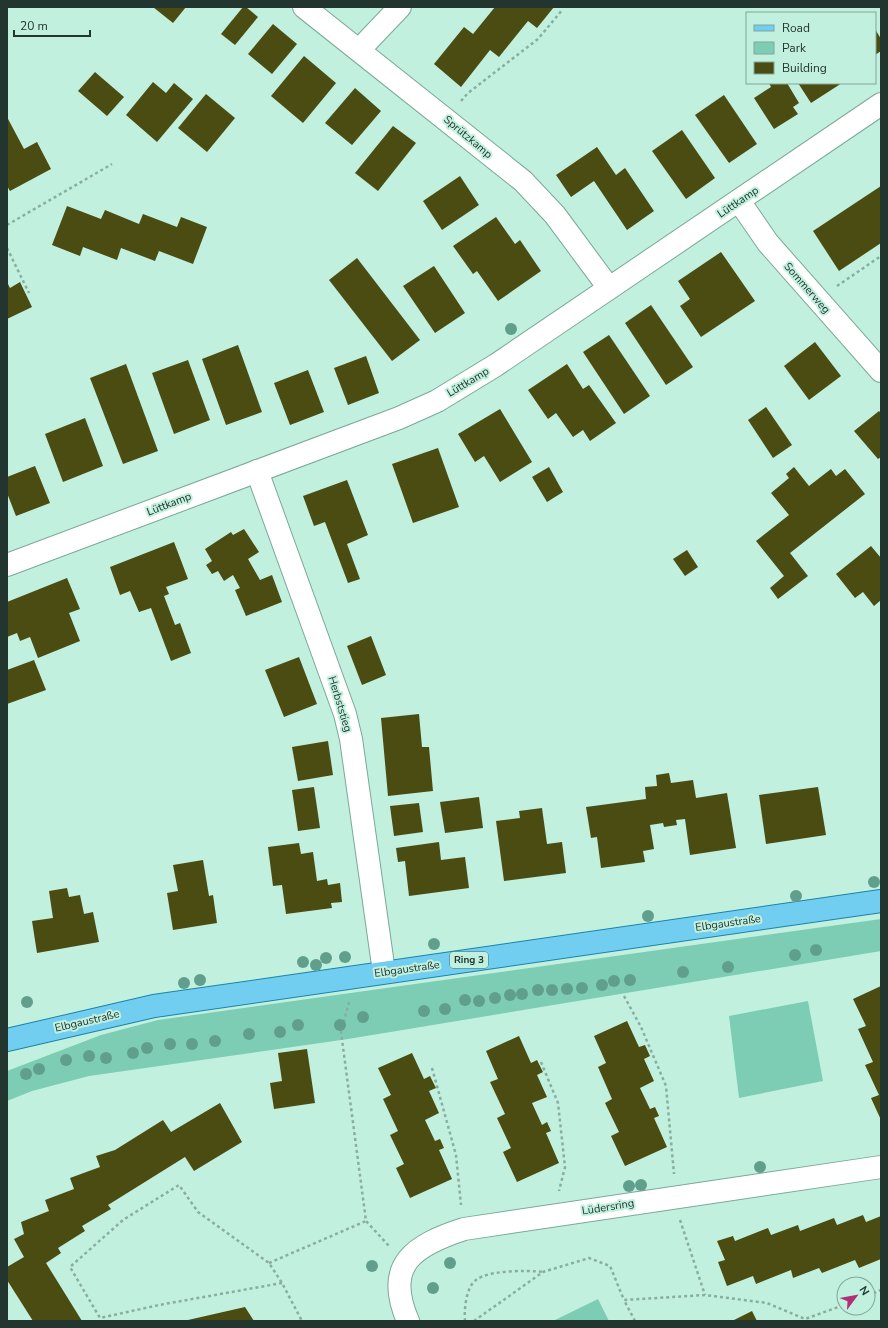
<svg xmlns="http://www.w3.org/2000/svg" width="888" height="1328" font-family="'Nunito Sans',sans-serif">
  <rect width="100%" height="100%" fill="#c1f0df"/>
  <g fill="#7ccdb3">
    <polygon points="881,919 881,951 348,1039 89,1076 32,1091 7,1101 7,1071 101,1035 158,1020"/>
    <polygon points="808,1001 823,1081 739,1098 729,1016"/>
    <polygon points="598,1299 609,1321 553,1321"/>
  </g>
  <g fill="#4a4c11">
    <polygon points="153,7 186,7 173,23"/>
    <polygon points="243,7 246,7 258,17 235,45 221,34"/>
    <polygon points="495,7 554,7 537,28 528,21 499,57 490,50 461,87 434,64 464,27 473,34"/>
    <polygon points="273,24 297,44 272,74 248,54"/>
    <polygon points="875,29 881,39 881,51 875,55"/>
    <polygon points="304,56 336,83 303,123 271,96"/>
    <polygon points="95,72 124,97 107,116 78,91"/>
    <polygon points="153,82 166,93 174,83 193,99 157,142 126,115"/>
    <polygon points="769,83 787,83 799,103 793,107 798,114 774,129 754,98 771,87"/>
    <polygon points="798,83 842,83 811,103"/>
    <polygon points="355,88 381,111 352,145 325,123"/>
    <polygon points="206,94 235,118 207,152 178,128"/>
    <polygon points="724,95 757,144 729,163 695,115"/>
    <polygon points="7,117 24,149 37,142 51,169 10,191 7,186"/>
    <polygon points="393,126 416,143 378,191 355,173"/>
    <polygon points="682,130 715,178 686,199 652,151"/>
    <polygon points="597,147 616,175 625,168 654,211 627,230 594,181 571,197 556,175"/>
    <polygon points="460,176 479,205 442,230 423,201"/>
    <polygon points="881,186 881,243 839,271 813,231"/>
    <polygon points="67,206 101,219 105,210 139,224 143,214 177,227 181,217 207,227 193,264 159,251 155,261 121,248 117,260 83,247 80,256 52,245"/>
    <polygon points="496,217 515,244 520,240 541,271 498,301 477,271 473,274 453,246"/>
    <polygon points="721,252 755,301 701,337 680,306 690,299 678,281"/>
    <polygon points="357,258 420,340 392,361 329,280"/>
    <polygon points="434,266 465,313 435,333 403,286"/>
    <polygon points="7,282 10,288 20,282 32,307 7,319"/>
    <polygon points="651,305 693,367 666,385 625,323"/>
    <polygon points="609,335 650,396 624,414 583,352"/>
    <polygon points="815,342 841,376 809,400 784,366"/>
    <polygon points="238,345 262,412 226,425 202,359"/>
    <polygon points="366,356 379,393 348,405 334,368"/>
    <polygon points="188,360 210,420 174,434 152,373"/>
    <polygon points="126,364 158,451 123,464 90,378"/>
    <polygon points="567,364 583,389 589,385 616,423 590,441 583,430 573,437 556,413 548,419 528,390"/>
    <polygon points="308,370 324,412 290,425 274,383"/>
    <polygon points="766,407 792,445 773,458 748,420"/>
    <polygon points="500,409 532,462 500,482 484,456 475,462 458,434"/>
    <polygon points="879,411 881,413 881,457 878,459 854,431"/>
    <polygon points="85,418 103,466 63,482 45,434"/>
    <polygon points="438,448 459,507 413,523 392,464"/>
    <polygon points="35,466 50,503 16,516 7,493 7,477"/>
    <polygon points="549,467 563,492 547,502 532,477"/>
    <polygon points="794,467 809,486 831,469 836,476 845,469 865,494 790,553 808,576 778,599 770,588 784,576 756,541 789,515 771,493 789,478 786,474"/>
    <polygon points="347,480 368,535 347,544 360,579 348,583 325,522 314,526 303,496"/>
    <polygon points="244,529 259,552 248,559 260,580 272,575 282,602 246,616 235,590 240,588 233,575 224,581 218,571 212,574 206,565 212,561 205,549 231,532 233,535"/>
    <polygon points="174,542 188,579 166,587 169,594 164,596 175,625 180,623 191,653 171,661 151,608 139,612 130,591 120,595 110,567"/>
    <polygon points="871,546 881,558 881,600 874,606 863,592 855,598 836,574"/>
    <polygon points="687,550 698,567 685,576 673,559"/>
    <polygon points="67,578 80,609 69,613 80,641 38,658 30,637 20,641 17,633 7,637 7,602"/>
    <polygon points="371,636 386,675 362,685 347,646"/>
    <polygon points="299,657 317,704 284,717 265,670"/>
    <polygon points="34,660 46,690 7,704 7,670"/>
    <polygon points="419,714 422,747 429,747 433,791 388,796 381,718"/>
    <polygon points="328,741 333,775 298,781 292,747"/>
    <polygon points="669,773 671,783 693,780 696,798 727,793 736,848 690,855 685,819 676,820 677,825 664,827 663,823 650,825 654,849 643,851 645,862 601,868 597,837 591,838 586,807 646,799 645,787 657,786 656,775"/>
    <polygon points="314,787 320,828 298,831 292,790"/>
    <polygon points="818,787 826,835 766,844 759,795"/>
    <polygon points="479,797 483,828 445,833 440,802"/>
    <polygon points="419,803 423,832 394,836 390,806"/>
    <polygon points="542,808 547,844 562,842 566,873 504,881 496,821 520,818 519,811"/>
    <polygon points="439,842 441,860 465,857 469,888 409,896 405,861 398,862 396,848"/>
    <polygon points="299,843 301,854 313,852 317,881 327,879 328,885 340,883 342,902 331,903 332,908 286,914 282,885 273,886 268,847"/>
    <polygon points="203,860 209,896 213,895 217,923 173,930 167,893 178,891 173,865"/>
    <polygon points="67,888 69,897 80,895 84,914 93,912 99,942 37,953 32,921 53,918 49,891"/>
    <polygon points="881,986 881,1120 871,1098 879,1095 865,1065 873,1062 858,1029 866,1026 853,999"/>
    <polygon points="627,1021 639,1047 645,1045 650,1056 644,1059 654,1081 640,1088 650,1109 655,1107 659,1116 654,1118 667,1147 625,1166 611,1136 619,1132 605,1103 612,1099 598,1067 606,1063 594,1036"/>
    <polygon points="519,1036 531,1063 537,1060 543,1072 537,1075 547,1097 532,1103 542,1125 547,1122 551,1131 546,1133 559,1163 517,1182 503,1152 511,1148 497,1118 505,1114 490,1082 498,1079 486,1051"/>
    <polygon points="307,1049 315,1103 274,1109 270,1083 282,1081 278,1053"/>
    <polygon points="412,1053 424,1079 430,1076 436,1088 429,1091 439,1113 425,1120 435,1141 440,1139 444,1148 439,1150 452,1179 410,1198 396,1168 404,1164 390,1135 398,1131 383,1099 391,1095 378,1068"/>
    <polygon points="220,1103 242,1142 194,1171 185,1157 108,1205 111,1209 82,1226 85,1231 58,1248 61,1253 46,1263 82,1321 33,1321 7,1280 7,1267 24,1257 14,1239 24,1234 21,1222 49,1211 45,1200 74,1189 70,1178 100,1167 96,1156 115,1150 163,1120 171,1132"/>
    <polygon points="863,1215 866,1222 881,1216 881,1259 859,1268 855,1260 822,1273 819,1268 793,1278 791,1270 756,1284 753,1276 727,1286 718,1262 725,1260 717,1241 733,1236 735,1241 768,1228 771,1235 798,1225 800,1231 834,1218 837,1225"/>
    <polygon points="245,1307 254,1321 188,1321 188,1320"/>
    <polygon points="752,1311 757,1321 732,1321"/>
  </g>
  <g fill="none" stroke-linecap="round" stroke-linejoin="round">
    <g stroke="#7ba899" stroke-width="24">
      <g id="minor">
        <polyline points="304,7 523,181 555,215 609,288"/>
        <polyline points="359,50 400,7"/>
        <polyline points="739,201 768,243 881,371"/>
        <polyline points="257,471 345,714 351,739 384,972"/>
        <polyline points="7,565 399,418 437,401 496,365 881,104"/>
        <path d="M408,1321C383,1264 415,1245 464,1229L881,1167"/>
      </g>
    </g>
    <g stroke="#1984a7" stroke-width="24">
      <polyline id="primary" points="7,1040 154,1006 881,901"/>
    </g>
    <g stroke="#89aea1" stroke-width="2.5" stroke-dasharray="3 3" stroke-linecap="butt">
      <polyline points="461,101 468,93 538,39 563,9"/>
      <polyline points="7,225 112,164"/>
      <polyline points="7,248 29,293"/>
      <polyline points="837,286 881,256"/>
      <polyline points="624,996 641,1027 666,1086 674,1174"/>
      <polyline points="349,1002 341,1032 366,1221 389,1246"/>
      <polyline points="541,1062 558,1103 565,1167 559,1191"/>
      <polyline points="432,1068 456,1155 461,1205"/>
      <polyline points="680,1220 705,1295"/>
      <polyline points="269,1263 366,1221"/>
      <polyline points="282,1283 159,1305 100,1318 70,1267 123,1220 179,1185 198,1212 269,1263 282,1283 302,1321"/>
      <polyline points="868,1296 881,1290"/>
      <path d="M465,1321C464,1310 466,1287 476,1280C488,1270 528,1270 543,1272"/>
      <polyline points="474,1321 543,1272 589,1258 610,1266 624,1300"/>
      <polyline points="635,1321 624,1300 705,1295 767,1303 805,1319 844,1305"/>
    </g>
    <use href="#minor" stroke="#fff" stroke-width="22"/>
    <use href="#primary" stroke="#72cef1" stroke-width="22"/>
  </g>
  <g fill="#619f8d">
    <circle cx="511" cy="329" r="6"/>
    <circle cx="874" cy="882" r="6"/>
    <circle cx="796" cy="896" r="6"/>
    <circle cx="648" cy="916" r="6"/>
    <circle cx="434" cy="944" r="6"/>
    <circle cx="816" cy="950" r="6"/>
    <circle cx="795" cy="955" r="6"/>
    <circle cx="345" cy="957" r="6"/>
    <circle cx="326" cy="958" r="6"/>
    <circle cx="303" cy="962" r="6"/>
    <circle cx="316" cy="965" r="6"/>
    <circle cx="728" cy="967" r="6"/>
    <circle cx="683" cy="972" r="6"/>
    <circle cx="200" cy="980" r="6"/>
    <circle cx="630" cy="980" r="6"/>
    <circle cx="614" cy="981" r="6"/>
    <circle cx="184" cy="983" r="6"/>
    <circle cx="602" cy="985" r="6"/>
    <circle cx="582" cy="988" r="6"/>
    <circle cx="567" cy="989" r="6"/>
    <circle cx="538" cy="990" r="6"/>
    <circle cx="552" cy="990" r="6"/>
    <circle cx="522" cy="994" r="6"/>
    <circle cx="510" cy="995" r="6"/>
    <circle cx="495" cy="998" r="6"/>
    <circle cx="465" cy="1000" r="6"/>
    <circle cx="479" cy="1001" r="6"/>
    <circle cx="27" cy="1002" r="6"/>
    <circle cx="445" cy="1009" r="6"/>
    <circle cx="424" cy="1011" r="6"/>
    <circle cx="363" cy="1017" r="6"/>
    <circle cx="298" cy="1025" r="6"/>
    <circle cx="340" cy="1025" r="6"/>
    <circle cx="280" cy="1032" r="6"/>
    <circle cx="249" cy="1034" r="6"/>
    <circle cx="215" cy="1041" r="6"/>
    <circle cx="170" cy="1044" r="6"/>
    <circle cx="192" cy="1044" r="6"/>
    <circle cx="147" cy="1048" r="6"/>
    <circle cx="133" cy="1053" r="6"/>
    <circle cx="89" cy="1056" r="6"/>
    <circle cx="106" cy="1058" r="6"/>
    <circle cx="66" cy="1060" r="6"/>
    <circle cx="39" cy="1069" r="6"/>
    <circle cx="26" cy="1074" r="6"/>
    <circle cx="760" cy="1167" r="6"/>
    <circle cx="641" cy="1185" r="6"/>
    <circle cx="629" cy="1186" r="6"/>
    <circle cx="450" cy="1263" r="6"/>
    <circle cx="372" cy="1266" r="6"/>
    <circle cx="433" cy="1288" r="6"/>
  </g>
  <g text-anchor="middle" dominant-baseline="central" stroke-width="4" stroke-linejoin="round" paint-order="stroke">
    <rect fill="#c1f0df" stroke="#526d64" stroke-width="1" x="450" y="952" width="38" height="16" rx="3"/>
    <g font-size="10" font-weight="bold" fill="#22352f">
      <text x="469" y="960">Ring 3</text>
    </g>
    <g font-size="11" fill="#22352f" stroke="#c1f0df">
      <text transform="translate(468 137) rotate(40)">Sprützkamp</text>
      <text transform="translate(738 202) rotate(-34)">Lüttkamp</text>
      <text transform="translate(807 288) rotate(49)">Sommerweg</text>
      <text transform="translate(468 382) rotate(-31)">Lüttkamp</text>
      <text transform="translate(169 504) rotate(-21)">Lüttkamp</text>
      <text transform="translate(340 704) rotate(73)">Herbststieg</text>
      <text transform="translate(728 923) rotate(-8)">Elbgaustraße</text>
      <text transform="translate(407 969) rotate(-8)">Elbgaustraße</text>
      <text transform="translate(87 1021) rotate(-13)">Elbgaustraße</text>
      <text transform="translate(608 1207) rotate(-9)">Lüdersring</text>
    </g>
  </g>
  <rect width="888" height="1328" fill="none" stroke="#22352f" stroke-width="16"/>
  <rect x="746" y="12" width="130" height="72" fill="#c1f0df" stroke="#81a599"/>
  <rect x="754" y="25" width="20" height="6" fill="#72cef1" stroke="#81a599"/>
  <text x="782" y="32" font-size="12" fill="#22352f">Road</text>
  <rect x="754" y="42" width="20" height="12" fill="#7ccdb3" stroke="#81a599"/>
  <text x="782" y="52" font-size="12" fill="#22352f">Park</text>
  <rect x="754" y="62" width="20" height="12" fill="#4a4c11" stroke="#81a599"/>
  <text x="782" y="72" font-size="12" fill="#22352f">Building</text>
  <g transform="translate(856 1296) rotate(58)"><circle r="19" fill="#c1f0df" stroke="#81a599"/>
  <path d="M0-3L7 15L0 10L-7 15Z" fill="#b22e77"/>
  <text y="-6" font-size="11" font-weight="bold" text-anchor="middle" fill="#22352f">N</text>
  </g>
  <path d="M14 30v6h76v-6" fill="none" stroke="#22352f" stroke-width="2"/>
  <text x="20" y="30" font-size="12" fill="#22352f" stroke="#c1f0df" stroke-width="3" paint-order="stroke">20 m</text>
</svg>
